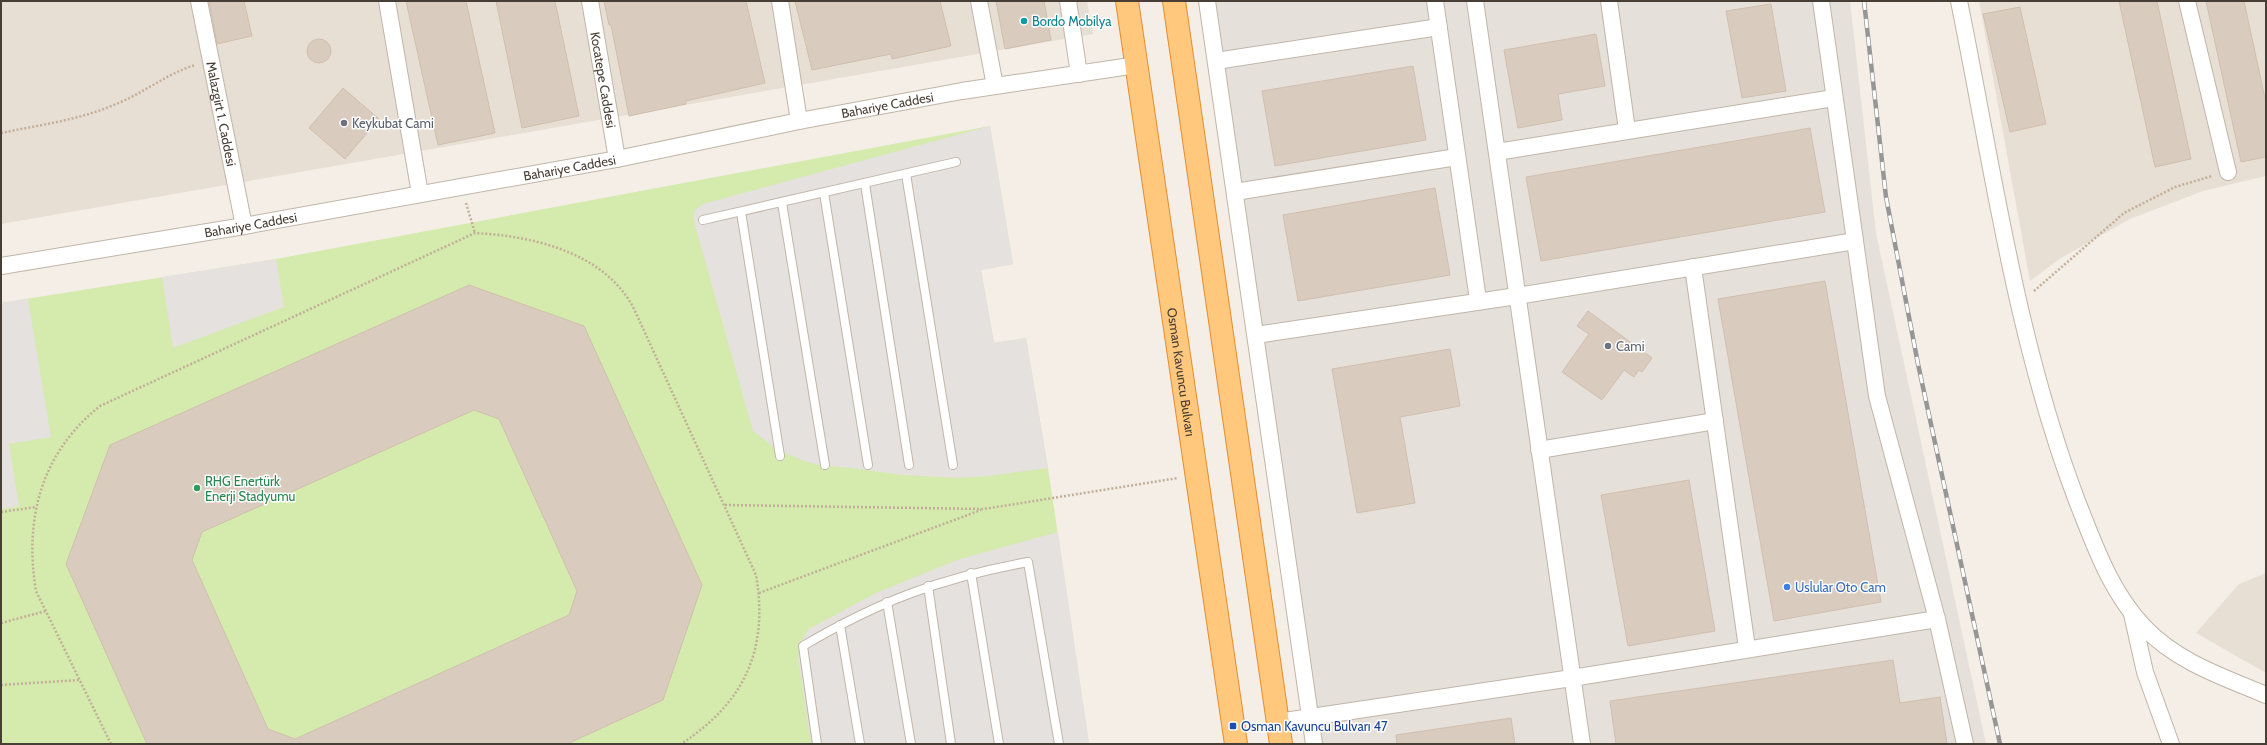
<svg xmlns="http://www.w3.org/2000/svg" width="2267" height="745" font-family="Cabin,sans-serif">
  <rect width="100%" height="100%" fill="#f4eee6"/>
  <g fill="#e8dfd4">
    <polygon points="1,1 1087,1 1093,34 1,224"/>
    <polygon points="1979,1 2266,1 2266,176 2203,191 2130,219 2061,258 2030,281"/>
    <polygon points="2266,573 2266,673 2196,633 2239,584"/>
  </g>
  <polygon fill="#e6e0db" points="1203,1 1850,1 1876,233 1986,744 1321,744"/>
  <polygon fill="#d5eaad" points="990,126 1013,264 981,270 994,343 1026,338 1048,468 1089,744 1,744 1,303 276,259"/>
  <g fill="#e4e1de">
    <polygon points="990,126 1013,264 981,270 994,343 1026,338 1048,468 989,476 959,478 903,475 851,468 819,465 804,461 776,449 753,431 693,218 695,210 703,204"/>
    <polygon points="276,259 284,307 173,348 162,277"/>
    <polygon points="28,299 51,437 9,444 19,506 1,509 1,303"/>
    <polygon points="1058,532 1089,744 811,744 798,657 800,643 809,629 876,593 957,560"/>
  </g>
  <g fill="#d9cbbe" stroke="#d1bfae" fill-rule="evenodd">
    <polygon points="209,1 244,1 252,36 217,44"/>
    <polygon points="406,1 466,1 495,133 438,145"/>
    <polygon points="496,1 555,1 579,116 522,128"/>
    <polygon points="604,1 746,1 765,83 686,101 686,104 629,116 611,25 609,25"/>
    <polygon points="795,1 940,1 951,46 892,59 891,54 812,70"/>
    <polygon points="996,1 1044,1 1051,40 1005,49"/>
    <polygon points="2119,1 2157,1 2191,159 2155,167"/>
    <polygon points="2206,1 2244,1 2266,103 2266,157 2241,162"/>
    <polygon points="1771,4 1786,91 1742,98 1726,11"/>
    <polygon points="2020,7 2046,124 2010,132 1983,14"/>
    <polygon points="1596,34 1605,86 1558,94 1562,120 1518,128 1504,50"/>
    <circle cx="319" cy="51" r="12"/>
    <polygon points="1413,66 1426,140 1275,166 1262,91"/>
    <polygon points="343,88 379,119 345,159 309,128"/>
    <polygon points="1810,128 1825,212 1541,261 1526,177"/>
    <polygon points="1435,188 1450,275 1298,301 1283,215"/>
    <polygon points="1825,281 1881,602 1774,621 1718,299"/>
    <path d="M469,285L584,326L702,585L663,700L567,744H147L66,564L110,445ZM474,410L499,419L577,591L569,615L295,739L268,729L192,560L202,532Z"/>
    <polygon points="1588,311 1652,358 1642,372 1639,370 1634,377 1624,370 1602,400 1562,372 1589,334 1577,326"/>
    <polygon points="1450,349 1460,406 1400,417 1415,503 1357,513 1332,369"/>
    <polygon points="1689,480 1715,631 1628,646 1601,495"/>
    <polygon points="1893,660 1900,703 1940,697 1947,744 1616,744 1610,701"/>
    <polygon points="1511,718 1515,744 1397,744 1396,735"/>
  </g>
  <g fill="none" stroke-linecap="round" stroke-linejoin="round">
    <g stroke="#c0b5a8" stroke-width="10">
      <g id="service">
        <polyline points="906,174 953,465"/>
        <polyline points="865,184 909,465"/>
        <polyline points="824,193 868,465"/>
        <polyline points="782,203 825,465"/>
        <polyline points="741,212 780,456"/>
        <polyline points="703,220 956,162"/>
        <polyline points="971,573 999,744"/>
        <polyline points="928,586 951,744"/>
        <polyline points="887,602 911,744"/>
        <polyline points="840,625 860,744"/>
        <path d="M817,744L803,646C879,601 941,578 1028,562L1059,744"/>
      </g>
    </g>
    <g stroke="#c0b5a8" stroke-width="18">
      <g id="minor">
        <path id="s1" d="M199,1L244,226"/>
        <polyline points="387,1 420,194"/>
        <path id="s2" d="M590,1L617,159"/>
        <polyline points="780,1 799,121"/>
        <polyline points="979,1 995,86"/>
        <polyline points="1068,1 1079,74"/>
        <polyline points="1207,1 1314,744"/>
        <polyline points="1435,1 1478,300"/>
        <polyline points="1475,1 1582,744"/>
        <polyline points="1609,1 1627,130"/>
        <polyline points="1821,1 1877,396 1937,619 1965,744"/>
        <path d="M1959,1C1993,169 2016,340 2077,501C2095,546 2110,591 2144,627C2177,662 2223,677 2266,695"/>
        <polyline points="2187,1 2228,172"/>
        <polyline points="1216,61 1439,27"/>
        <polyline points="1497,152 1834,98"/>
        <polyline points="1235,192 1457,157"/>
        <path id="s3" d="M1,266L244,226L617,159L799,121L962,91L1137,65"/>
        <polyline points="1693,267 1747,648"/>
        <polyline points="1256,335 1517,296 1855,241"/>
        <polyline points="1539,450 1715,421"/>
        <polyline points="2132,614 2145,672 2171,744"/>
        <polyline points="1278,722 1572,678 1937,619"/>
      </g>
    </g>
    <g stroke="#e48d2f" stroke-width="24">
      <g id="trunk">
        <path id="s4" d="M1127,1L1236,744"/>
        <polyline points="1174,1 1281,744"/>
      </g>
    </g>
    <g stroke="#c2af99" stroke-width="2.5" stroke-dasharray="2 2" stroke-linecap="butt">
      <path d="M1,133C39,125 80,120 116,104C144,93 166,74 195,65"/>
      <polyline points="466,203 475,233"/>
      <polyline points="2034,291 2124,213 2175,187 2212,176"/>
      <polyline points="725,505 984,509 1178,478"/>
      <polyline points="1,512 36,507"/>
      <polyline points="759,593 981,510"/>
      <polyline points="1,623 46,611"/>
      <polyline points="1,685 80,680"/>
      <path d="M111,744L36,591C24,519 41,453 100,406L475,233C534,236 607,253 635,311L756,575C769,650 744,703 681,744"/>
    </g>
    <use href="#service" stroke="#fff" stroke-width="8"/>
    <use href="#minor" stroke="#fff" stroke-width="16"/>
    <use href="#trunk" stroke="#ffc87d" stroke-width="22"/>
    <g stroke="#969696" stroke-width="4.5">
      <polyline id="rail" points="1864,1 1886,197 1918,364 2000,744"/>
    </g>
    <use href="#rail" stroke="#fff" stroke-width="3" stroke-dasharray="9" stroke-linecap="butt"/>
  </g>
  <circle fill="#0f9aa8" stroke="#fff" stroke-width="1.5" cx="1024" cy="21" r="4"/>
  <g fill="#6b7280" stroke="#fff" stroke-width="1.5">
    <circle cx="344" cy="123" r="4"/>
    <circle cx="1608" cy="346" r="4"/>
  </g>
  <circle fill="#2e9e5b" stroke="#fff" stroke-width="1.5" cx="197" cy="488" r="4"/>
  <circle fill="#3f7fe0" stroke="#fff" stroke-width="1.5" cx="1787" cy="587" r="4"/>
  <rect fill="#1a4fb4" stroke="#fff" stroke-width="1.5" x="1229" y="722" width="8" height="8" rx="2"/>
  <g text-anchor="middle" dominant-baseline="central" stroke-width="3" stroke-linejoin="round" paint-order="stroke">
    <g font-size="13" fill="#0d838f" stroke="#fff" text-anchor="start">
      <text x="1032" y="21">Bordo Mobilya</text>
    </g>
    <g font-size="13" fill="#473e35" stroke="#fff">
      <text stroke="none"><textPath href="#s2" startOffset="80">Kocatepe Caddesi</textPath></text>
      <text stroke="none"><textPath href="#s3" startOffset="901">Bahariye Caddesi</textPath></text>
      <text stroke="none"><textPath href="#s1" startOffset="115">Malazgirt 1. Caddesi</textPath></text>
      <text stroke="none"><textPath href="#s3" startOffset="577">Bahariye Caddesi</textPath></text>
      <text stroke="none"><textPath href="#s3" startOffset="253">Bahariye Caddesi</textPath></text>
      <text stroke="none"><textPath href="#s4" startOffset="375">Osman Kavuncu Bulvarı</textPath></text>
    </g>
    <g font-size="13" fill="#5b616d" stroke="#fff" text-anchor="start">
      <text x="352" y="123">Keykubat Cami</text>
      <text x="1616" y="346">Cami</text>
    </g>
    <g font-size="13" fill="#27864d" stroke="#fff" text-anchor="start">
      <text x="205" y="481">RHG Enertürk<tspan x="205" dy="15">Enerji Stadyumu</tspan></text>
    </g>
    <g font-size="13" fill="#366cbe" stroke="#fff" text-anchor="start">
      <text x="1795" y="587">Uslular Oto Cam</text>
    </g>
    <g font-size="13" fill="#164399" stroke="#fff" text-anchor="start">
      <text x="1241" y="726">Osman Kavuncu Bulvarı 47</text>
    </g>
  </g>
  <rect width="2267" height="745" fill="none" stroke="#473e35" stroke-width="4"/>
</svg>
